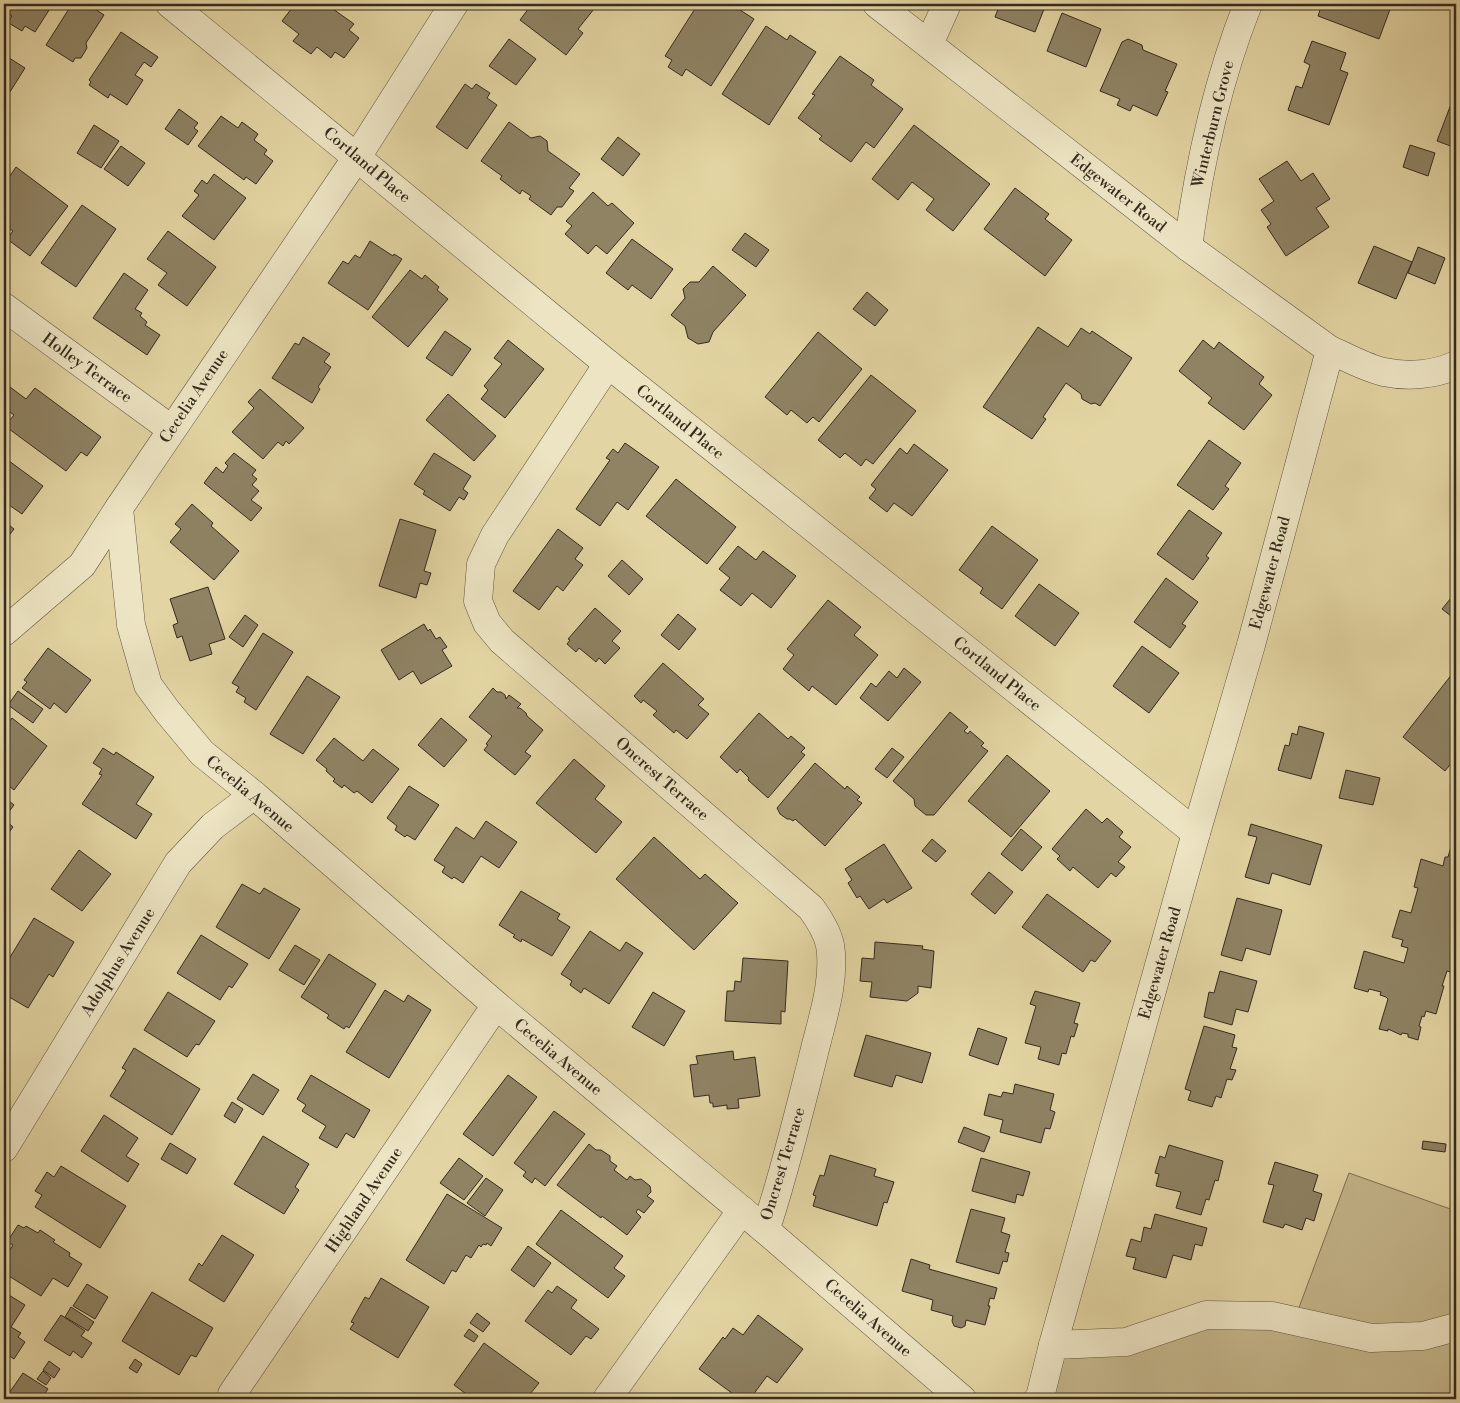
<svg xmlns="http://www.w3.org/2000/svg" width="1460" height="1403" font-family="'Libre Bodoni',serif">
  <rect width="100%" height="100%" fill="#e3d5a3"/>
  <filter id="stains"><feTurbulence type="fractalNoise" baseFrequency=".004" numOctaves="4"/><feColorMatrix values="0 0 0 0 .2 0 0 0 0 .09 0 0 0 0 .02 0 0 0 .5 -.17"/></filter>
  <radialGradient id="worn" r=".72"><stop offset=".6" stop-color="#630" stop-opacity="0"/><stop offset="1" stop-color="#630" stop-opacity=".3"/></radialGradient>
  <polygon fill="#c5b88d" stroke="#7c7256" points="1349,1173 1456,1211 1456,1399 1038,1399 1053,1345 1206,1315 1294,1321"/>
  <g fill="#8f8364" stroke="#342b1f">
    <polygon points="11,4 53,4 35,32 25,26 22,31 7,22 12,16 6,12"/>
    <polygon points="72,4 94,4 92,7 104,15 86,43 87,48 81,58 75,58 73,62 46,45"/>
    <polygon points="295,4 326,4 354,24 349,30 359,38 344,58 335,52 331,58 317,47 311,54 293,41 299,34 282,21"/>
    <polygon points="532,4 598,4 578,29 583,33 566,55 520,20"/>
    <polygon points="698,4 736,4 734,6 754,19 711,86 686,69 682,76 668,67 672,60 665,56"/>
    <polygon points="1000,4 1046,4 1035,32 995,17"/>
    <polygon points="1322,4 1392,4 1379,39 1318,16"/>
    <polygon points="1062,13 1101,29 1086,67 1047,51"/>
    <polygon points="766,26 787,40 790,35 816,52 769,125 722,94"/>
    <polygon points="121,32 158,57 151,67 144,62 135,75 143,80 127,105 110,94 108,98 89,85 91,82 89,80"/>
    <polygon points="509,39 536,59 516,85 489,66"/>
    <polygon points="1128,39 1142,45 1143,50 1177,64 1165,91 1168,92 1157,116 1133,105 1130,111 1117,105 1120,99 1100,91 1122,42"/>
    <polygon points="1312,41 1346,53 1340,70 1348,73 1329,125 1288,110 1296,86 1302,88 1310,65 1304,62"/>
    <polygon points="6,56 25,68 8,95 4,92 4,59"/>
    <polygon points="840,56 874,80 871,85 903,109 874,148 866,142 851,162 819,139 822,136 798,118 815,95 812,94"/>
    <polygon points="465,84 472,89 476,84 490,93 487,98 497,105 467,149 436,127"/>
    <polygon points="1456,91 1456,148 1437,141"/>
    <polygon points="179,109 198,123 194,128 198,131 188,145 165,129"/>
    <polygon points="221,116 238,128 242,122 258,134 254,140 267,150 264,154 273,161 256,184 246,177 244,180 198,146"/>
    <polygon points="509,122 531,138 540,136 547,141 548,151 580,174 569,188 574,191 562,207 557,207 551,215 529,199 531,196 522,190 520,194 500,179 502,176 481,161"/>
    <polygon points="94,125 119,141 101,168 77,153"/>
    <polygon points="914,125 990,184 953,231 926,210 934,199 912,182 898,200 872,179"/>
    <polygon points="618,137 640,154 623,176 601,159"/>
    <polygon points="1410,145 1435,153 1428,176 1403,167"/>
    <polygon points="121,146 145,163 128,186 104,169"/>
    <polygon points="1287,161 1301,181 1313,173 1330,199 1316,208 1329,227 1286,256 1267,227 1271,224 1261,210 1274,201 1259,179"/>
    <polygon points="16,167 68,206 30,256 7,239 13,231 4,225 4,171 10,176"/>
    <polygon points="214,174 246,198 214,240 182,216 199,195 194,191 202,180 207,184"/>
    <polygon points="1015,188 1049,214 1045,219 1072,240 1045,276 984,229"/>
    <polygon points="593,192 608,206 612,203 634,223 607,254 596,245 588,254 565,234 572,226 566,221"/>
    <polygon points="82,205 116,229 76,287 41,263"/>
    <polygon points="168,231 216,267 187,306 158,285 167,273 147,259"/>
    <polygon points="745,233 769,250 756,267 732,250"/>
    <polygon points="632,239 673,269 651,299 632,285 628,290 606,273"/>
    <polygon points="370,241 393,256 394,254 402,259 368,310 328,283 343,261 348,264 355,255 360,258"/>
    <polygon points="1374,246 1412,262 1396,299 1358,283"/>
    <polygon points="1418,247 1445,258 1435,284 1408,273"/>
    <polygon points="713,266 746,295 713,332 709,342 698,344 688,338 685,326 671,315 685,298 683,289 690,282 699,282"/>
    <polygon points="410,270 422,279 425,275 439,287 437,290 448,299 408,347 372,317"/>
    <polygon points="124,273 148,290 135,309 142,313 140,316 147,322 145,325 160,335 147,355 93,318"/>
    <polygon points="867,292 888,310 875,326 853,309"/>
    <polygon points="1038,327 1068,347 1081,328 1090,334 1092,331 1132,358 1100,406 1095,403 1091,404 1082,399 1081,394 1066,383 1043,417 1046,419 1032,439 983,407"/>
    <polygon points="445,331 471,349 452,376 426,358"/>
    <polygon points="818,332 862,369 819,422 813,417 807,423 791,410 787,415 765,397"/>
    <polygon points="303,337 330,354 324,362 331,367 318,387 320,389 312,403 272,378 295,343 299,345"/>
    <polygon points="508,340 544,369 505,418 481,399 488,390 484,386 502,364 494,358"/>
    <polygon points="1203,340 1214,349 1219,342 1264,377 1259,384 1272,395 1244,430 1208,403 1212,398 1179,371"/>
    <polygon points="871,375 916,411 873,464 866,459 861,466 845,453 840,458 818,440"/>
    <polygon points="6,384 26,399 35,388 101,437 87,456 81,452 66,471 5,426 14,415 4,408 4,387"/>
    <polygon points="260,389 304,428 289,444 286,441 283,446 278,442 263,459 232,432 254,408 248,402"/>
    <polygon points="448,394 496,436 474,461 426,420"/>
    <polygon points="1209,440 1241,463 1225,486 1229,489 1213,510 1177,485"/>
    <polygon points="625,443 659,467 628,510 617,502 600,526 576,509 610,460 606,458 613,449 618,453"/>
    <polygon points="914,444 948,470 912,516 894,503 887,512 869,498 876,489 871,485 900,448 907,454"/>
    <polygon points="234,453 256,470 252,475 257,479 252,485 259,491 251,500 262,508 251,521 204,483 216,467 223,473 228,466 225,463"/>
    <polygon points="434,453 471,476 463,489 468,493 464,500 459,497 450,511 423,494 425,491 414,484"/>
    <polygon points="5,458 43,486 22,514 9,505 5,510 4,509"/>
    <polygon points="676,479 736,527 707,564 646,516"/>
    <polygon points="192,504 213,523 211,526 239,551 214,580 170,542 181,529 175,524"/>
    <polygon points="1189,510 1222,533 1206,556 1209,558 1193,580 1157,554"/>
    <polygon points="400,519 436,530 424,571 431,573 427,585 420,583 416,598 379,586"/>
    <polygon points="4,521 14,529 4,542"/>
    <polygon points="992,526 1038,560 1002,609 980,593 983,588 959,570"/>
    <polygon points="558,529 583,548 575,559 583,565 563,591 557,586 539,610 513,591"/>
    <polygon points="738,546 756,560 763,551 796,576 771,608 752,593 741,606 720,590 730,578 719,569"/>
    <polygon points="622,560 643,579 629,595 608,576"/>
    <polygon points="1166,578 1198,602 1182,624 1186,626 1170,648 1134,622"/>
    <polygon points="1039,584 1079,613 1055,646 1015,616"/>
    <polygon points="208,587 225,639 209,644 212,654 190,661 182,636 177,638 173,625 178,623 170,599"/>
    <polygon points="1456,592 1456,620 1442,609"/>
    <polygon points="828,600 861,627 854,635 878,655 836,705 812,686 809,691 783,669 794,655 787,649"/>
    <polygon points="595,608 621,631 612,641 620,648 605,664 599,658 596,662 579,648 576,652 567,644 570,640 568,639"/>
    <polygon points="678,614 696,629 679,650 661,635"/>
    <polygon points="245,615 258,625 243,647 229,637"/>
    <polygon points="424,624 428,631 430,629 436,639 440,637 447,647 442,650 452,666 421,684 413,671 399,680 381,650"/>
    <polygon points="263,633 293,652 256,710 244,702 246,698 236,692 239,687 232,683"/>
    <polygon points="1142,646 1179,673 1149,713 1113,686"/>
    <polygon points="48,648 91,680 66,713 54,703 50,709 22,688 27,682 24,680"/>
    <polygon points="663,663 704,699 698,705 709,714 687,739 676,730 674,733 653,715 657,711 643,700 641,703 634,696"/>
    <polygon points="904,668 921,682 888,721 860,698 871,683 876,687 889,671 897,678"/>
    <polygon points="1456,669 1456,728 1453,732 1456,734 1456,757 1445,771 1403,737"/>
    <polygon points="307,676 340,697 303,754 270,734"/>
    <polygon points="493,688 497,692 501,692 505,695 506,699 509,695 521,704 517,708 520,708 526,713 527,716 543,730 525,752 531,756 515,775 484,750 488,745 486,744 492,736 469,717"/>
    <polygon points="18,691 43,709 33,723 8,705"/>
    <polygon points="950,712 968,727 964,731 968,734 970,731 984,743 981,746 988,751 934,815 926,815 915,806 914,799 893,781"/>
    <polygon points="759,713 788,739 791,736 805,748 801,752 805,755 768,798 748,780 749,778 740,769 737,773 720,757"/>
    <polygon points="12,718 47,746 14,790 4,782 4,729"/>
    <polygon points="441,718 467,740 444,767 418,745"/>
    <polygon points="1299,726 1324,733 1311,779 1278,770 1285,745 1289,746 1292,733 1297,735"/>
    <polygon points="334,738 363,761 373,749 399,769 372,803 357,791 354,793 344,785 342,788 333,781 335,779 326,771 327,769 316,760"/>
    <polygon points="103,748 114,755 116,752 154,777 136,804 152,814 136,839 82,804 102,775 99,774 102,769 93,763"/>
    <polygon points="892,748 904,757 887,778 875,769"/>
    <polygon points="1007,755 1050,791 1011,837 968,801"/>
    <polygon points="574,759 605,786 595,799 622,822 596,853 536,803"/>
    <polygon points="815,763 845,789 847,786 860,797 857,800 862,803 825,846 795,819 793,821 790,819 787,819 780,814 777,808"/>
    <polygon points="1346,770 1380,778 1373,805 1339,798"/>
    <polygon points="409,786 439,805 415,840 407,835 405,837 395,830 397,826 387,818"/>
    <polygon points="4,797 14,805 4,818"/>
    <polygon points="1086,809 1102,823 1107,818 1123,832 1119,837 1131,847 1118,862 1125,867 1116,877 1111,873 1098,888 1073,867 1070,871 1057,859 1060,856 1052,849"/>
    <polygon points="4,819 13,827 4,839"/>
    <polygon points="486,821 517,842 499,868 481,856 463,883 454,877 452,879 442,872 445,867 434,860 456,827 474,839"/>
    <polygon points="1251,824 1322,845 1310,885 1272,873 1269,884 1245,877 1257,837 1248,835"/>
    <polygon points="1021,829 1042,847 1022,871 1001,854"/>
    <polygon points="654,837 700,879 705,874 738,903 694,950 616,879"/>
    <polygon points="932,839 946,851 936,862 922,851"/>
    <polygon points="1453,840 1456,841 1456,974 1447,971 1442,986 1444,986 1436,1014 1426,1011 1424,1017 1422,1016 1419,1026 1421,1027 1418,1040 1408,1037 1408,1034 1402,1033 1401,1035 1388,1029 1388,1031 1379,1029 1388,999 1386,997 1380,995 1381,992 1369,989 1368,992 1354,988 1364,951 1404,963 1408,948 1401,946 1403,940 1392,937 1400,910 1411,913 1418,888 1414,887 1421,859 1443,866 1445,857 1448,857"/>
    <polygon points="884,844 912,888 887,903 884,899 869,909 860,896 857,898 848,883 852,880 845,869"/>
    <polygon points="79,850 111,874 82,911 51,889"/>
    <polygon points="989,872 1013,892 995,914 971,894"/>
    <polygon points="242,884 260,894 264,888 300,909 269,959 216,927"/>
    <polygon points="521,891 560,914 557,919 570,927 552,956 522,939 521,942 513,937 515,935 499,925"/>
    <polygon points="1047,894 1111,941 1095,962 1091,960 1083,972 1022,927"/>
    <polygon points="1237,898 1282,910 1270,955 1246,948 1242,961 1221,955"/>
    <polygon points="34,918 74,942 53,977 49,974 28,1008 4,994 4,967"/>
    <polygon points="590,931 620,951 626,942 643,953 609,1004 584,988 581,993 570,985 572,981 561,974"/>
    <polygon points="201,935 248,964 232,988 229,986 220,1000 177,973"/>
    <polygon points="875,942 923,946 922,949 934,951 931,988 918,986 918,993 907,1001 870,997 872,982 860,981 862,958 874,959"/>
    <polygon points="295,945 320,960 304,985 279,970"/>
    <polygon points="329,954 376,984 349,1028 346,1026 344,1029 327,1018 329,1015 301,997"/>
    <polygon points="743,958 788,961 785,1012 781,1011 781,1024 725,1021 727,991 734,991 735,981 741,982"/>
    <polygon points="1220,971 1257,981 1248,1012 1236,1009 1232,1025 1204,1017 1209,992 1214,993"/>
    <polygon points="385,990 404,1002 408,995 431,1010 389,1078 346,1052"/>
    <polygon points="1035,991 1080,1003 1074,1023 1078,1024 1074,1037 1071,1036 1066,1054 1062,1053 1059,1065 1038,1059 1041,1047 1025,1043 1036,1006 1030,1004"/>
    <polygon points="168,992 215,1021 199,1045 196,1044 187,1057 144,1030"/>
    <polygon points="653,992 685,1011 664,1046 632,1027"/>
    <polygon points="1204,1026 1235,1035 1232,1047 1237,1048 1230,1069 1236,1070 1232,1080 1227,1079 1221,1098 1216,1096 1212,1107 1188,1100 1191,1091 1185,1089"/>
    <polygon points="978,1028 1007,1038 998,1065 969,1055"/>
    <polygon points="866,1035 931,1053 922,1083 896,1075 892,1087 854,1076"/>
    <polygon points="134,1048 200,1089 172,1135 110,1096 126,1070 122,1068"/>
    <polygon points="733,1051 734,1060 755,1057 760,1096 738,1099 739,1108 727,1109 727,1105 713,1107 713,1103 710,1103 709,1095 694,1097 690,1065 698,1064 696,1056"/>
    <polygon points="253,1074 279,1090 263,1115 237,1099"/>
    <polygon points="311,1075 370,1110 354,1138 346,1133 337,1148 319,1138 326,1126 302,1111 306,1105 297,1099"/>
    <polygon points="508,1075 537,1097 493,1156 463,1134"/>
    <polygon points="1015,1084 1054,1094 1050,1110 1055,1112 1050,1129 1045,1128 1041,1143 1000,1132 1003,1120 984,1115 989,1094 1001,1097 1003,1092 1013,1094"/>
    <polygon points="232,1102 243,1109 235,1123 224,1116"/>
    <polygon points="554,1111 585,1134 545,1186 535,1178 532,1183 523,1176 526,1172 514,1163"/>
    <polygon points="104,1115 138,1138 126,1156 139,1164 128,1182 81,1151"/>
    <polygon points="964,1127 990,1137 984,1152 958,1142"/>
    <polygon points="263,1136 309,1164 295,1187 299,1190 284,1214 234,1184"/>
    <polygon points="1423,1141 1446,1144 1445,1152 1422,1149"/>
    <polygon points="170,1143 196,1159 187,1174 161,1159"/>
    <polygon points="589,1144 596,1150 601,1150 610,1156 610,1161 617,1166 614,1170 627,1180 630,1176 635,1180 641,1179 650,1186 651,1192 647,1196 654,1201 644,1213 638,1209 636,1212 641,1217 627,1235 602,1216 601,1218 557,1185"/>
    <polygon points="1169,1145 1223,1161 1218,1181 1215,1180 1209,1200 1206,1199 1201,1215 1176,1208 1181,1192 1156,1186 1159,1174 1155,1173 1160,1156 1165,1158"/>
    <polygon points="830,1155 876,1169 874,1176 894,1182 887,1203 884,1202 877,1226 813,1206 816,1196 813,1195 820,1175 824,1176"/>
    <polygon points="459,1158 483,1176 464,1200 440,1183"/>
    <polygon points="981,1158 1030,1172 1023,1196 1017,1194 1015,1203 972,1191"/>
    <polygon points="1275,1162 1318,1175 1313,1191 1322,1194 1314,1221 1306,1218 1302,1230 1285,1224 1283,1228 1263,1222 1274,1185 1268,1184"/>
    <polygon points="61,1166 126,1206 100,1248 35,1207 42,1195 35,1191 47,1172 54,1177"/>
    <polygon points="486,1178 503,1190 485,1216 467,1203"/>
    <polygon points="447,1194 502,1228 491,1246 487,1243 486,1245 483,1244 481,1247 479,1245 471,1258 466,1255 456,1272 452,1270 444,1284 406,1260"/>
    <polygon points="971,1209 1005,1218 1001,1232 1010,1235 1005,1252 1009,1253 1007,1262 1003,1261 999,1274 956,1262"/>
    <polygon points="561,1210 623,1256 614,1268 625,1276 608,1298 536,1244"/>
    <polygon points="1155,1214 1207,1228 1202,1246 1195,1244 1191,1260 1173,1255 1166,1278 1133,1269 1136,1258 1126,1256 1131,1239 1141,1242 1144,1227 1151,1229"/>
    <polygon points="18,1225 24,1228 26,1226 38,1233 40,1230 55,1240 53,1242 70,1253 69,1256 82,1264 68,1287 53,1278 41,1296 4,1273 4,1259 13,1245 7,1242"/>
    <polygon points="222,1235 254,1255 224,1302 189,1280 199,1263 202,1266"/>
    <polygon points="528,1246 551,1263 534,1287 511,1270"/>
    <polygon points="911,1259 930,1265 929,1269 997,1288 994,1299 990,1298 988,1306 990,1306 985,1325 966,1320 965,1326 961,1328 954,1326 952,1321 953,1316 931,1310 933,1300 902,1291"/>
    <polygon points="381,1278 429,1307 398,1358 350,1329 354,1323 351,1322 365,1297 369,1299"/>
    <polygon points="87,1284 108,1297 95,1319 73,1306"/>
    <polygon points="557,1286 577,1300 571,1308 599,1329 591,1339 586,1336 571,1355 525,1321 548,1290 552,1293"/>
    <polygon points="4,1292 25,1305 11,1327 21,1333 18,1337 25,1342 14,1359 4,1352"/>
    <polygon points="152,1292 213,1328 196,1357 191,1355 179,1375 122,1341"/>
    <polygon points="71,1307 94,1322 88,1331 65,1317"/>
    <polygon points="477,1313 490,1323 483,1332 470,1323"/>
    <polygon points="61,1315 85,1331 81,1336 92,1343 82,1358 73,1351 70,1356 44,1340"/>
    <polygon points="758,1315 803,1349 777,1383 767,1376 750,1399 740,1399 699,1369 723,1337 725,1339 733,1328 743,1335"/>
    <polygon points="469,1329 478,1336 474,1342 464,1336"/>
    <polygon points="484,1343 539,1383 526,1399 473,1399 454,1385"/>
    <polygon points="135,1359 142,1364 137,1373 129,1368"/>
    <polygon points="49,1361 60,1369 54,1378 43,1370"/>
    <polygon points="43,1371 51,1378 46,1385 37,1379"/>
    <polygon points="23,1373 48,1389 41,1399 5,1399"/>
  </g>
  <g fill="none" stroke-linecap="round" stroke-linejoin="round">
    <g stroke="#605640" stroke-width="29">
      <g id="minor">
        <polyline points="170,4 608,364 1196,833"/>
        <polyline points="454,4 357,157 119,508 131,625 148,685 167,711 202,753 254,795 496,1005 763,1228 962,1399"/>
        <polyline points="929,44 947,4"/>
        <path d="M1188,247C1199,164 1217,82 1248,4"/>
        <polyline points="4,307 171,429"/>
        <path d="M608,364L495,535L481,564L478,601L487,623L502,641L811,908C819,919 827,931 830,945C836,982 821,1022 813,1057C799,1112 786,1166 769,1219L763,1228"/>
        <polyline points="4,632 82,565 119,508"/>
        <polyline points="4,1148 178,863 213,826 254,795"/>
        <path d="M1053,1345L1196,833L1251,645L1330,350C1347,357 1366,368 1384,372C1407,377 1435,375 1456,365"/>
        <polyline points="232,1394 496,1005"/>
        <polyline points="607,1399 742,1210"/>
        <polyline points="1038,1399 1040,1397 1053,1345 1126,1342 1206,1315 1272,1316 1371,1338 1423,1336 1456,1327"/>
      </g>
    </g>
    <g stroke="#605640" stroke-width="29">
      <polyline id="tertiary" points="877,4 1188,247 1330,350"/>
    </g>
    <use href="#minor" stroke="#ede4c3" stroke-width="28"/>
    <use href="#tertiary" stroke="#ede4c3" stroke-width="28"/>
  </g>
  <g text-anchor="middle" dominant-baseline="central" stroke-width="4" stroke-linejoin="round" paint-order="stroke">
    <g font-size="16" fill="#342b1f" stroke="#ede4c3">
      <text transform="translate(1213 124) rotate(-76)">Winterburn Grove</text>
      <text transform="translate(367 165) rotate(40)">Cortland Place</text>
      <text transform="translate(1118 193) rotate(38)">Edgewater Road</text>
      <text transform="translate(87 368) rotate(36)">Holley Terrace</text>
      <text transform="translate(194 396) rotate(-56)">Cecelia Avenue</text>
      <text transform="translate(680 422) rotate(39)">Cortland Place</text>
      <text transform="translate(1270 573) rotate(-75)">Edgewater Road</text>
      <text transform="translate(997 674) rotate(39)">Cortland Place</text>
      <text transform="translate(662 779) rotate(41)">Oncrest Terrace</text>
      <text transform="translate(250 794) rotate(40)">Cecelia Avenue</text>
      <text transform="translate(118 962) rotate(-58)">Adolphus Avenue</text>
      <text transform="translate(1160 963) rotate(-74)">Edgewater Road</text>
      <text transform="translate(558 1057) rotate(40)">Cecelia Avenue</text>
      <text transform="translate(783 1164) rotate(-73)">Oncrest Terrace</text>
      <text transform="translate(364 1200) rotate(-56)">Highland Avenue</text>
      <text transform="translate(868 1318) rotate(41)">Cecelia Avenue</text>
    </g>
  </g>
  <rect width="1460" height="1403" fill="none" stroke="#e3d5a3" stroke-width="20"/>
  <rect x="5" y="5" width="1450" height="1393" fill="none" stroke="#342b1f" stroke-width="2.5"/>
  <rect x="10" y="10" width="1440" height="1383" fill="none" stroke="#342b1f"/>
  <rect width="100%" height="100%" filter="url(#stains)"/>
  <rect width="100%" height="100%" fill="url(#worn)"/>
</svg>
